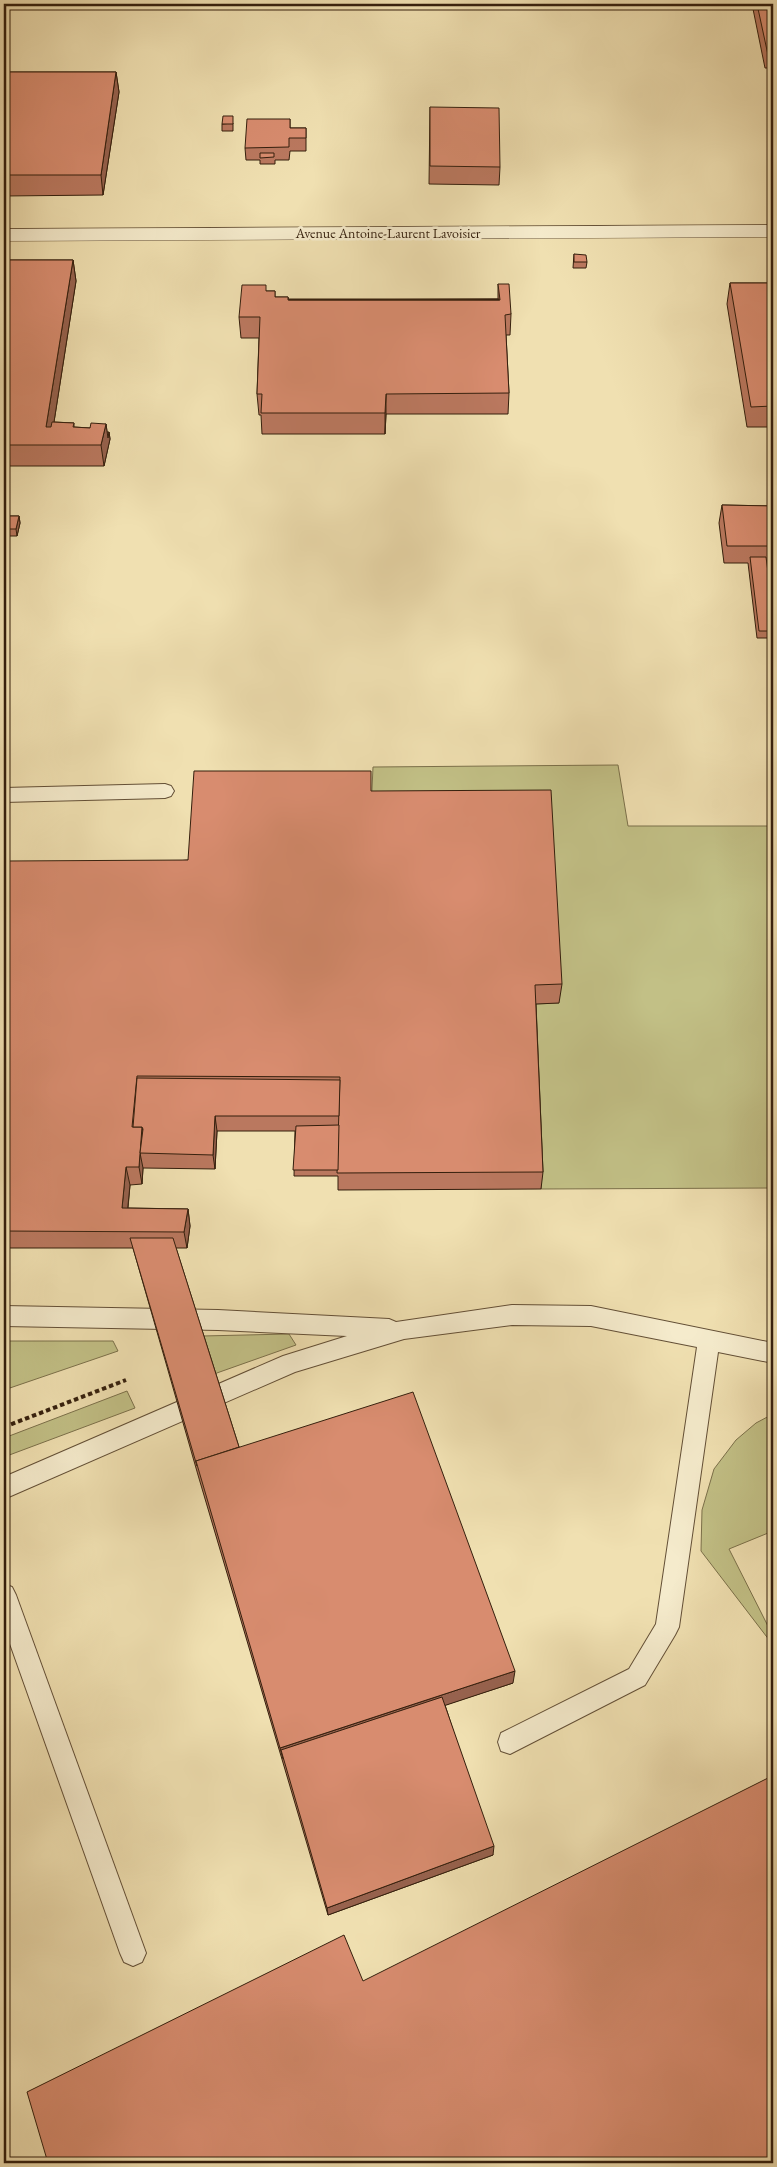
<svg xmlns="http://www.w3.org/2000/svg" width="777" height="2167" font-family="'EB Garamond',serif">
  <rect width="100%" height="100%" fill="#f0e0b1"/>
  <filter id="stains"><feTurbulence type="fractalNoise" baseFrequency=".004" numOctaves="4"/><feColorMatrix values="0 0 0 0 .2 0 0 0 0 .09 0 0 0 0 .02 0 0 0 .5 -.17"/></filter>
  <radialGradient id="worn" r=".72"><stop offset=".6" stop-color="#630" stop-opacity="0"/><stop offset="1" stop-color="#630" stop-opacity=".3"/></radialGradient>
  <g fill="#c2c086" stroke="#7b704a">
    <polygon points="618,765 628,826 773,826 773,1188 541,1189 533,1004 559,1003 371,811 373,767"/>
    <polygon points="289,1334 296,1345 214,1374 202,1336"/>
    <polygon points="4,1341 113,1341 118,1351 4,1390"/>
    <polygon points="127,1391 135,1408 4,1457 4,1438"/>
    <polygon points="773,1414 773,1531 729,1549 773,1636 773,1645 701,1551 702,1510 714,1469 736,1440 756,1423"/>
  </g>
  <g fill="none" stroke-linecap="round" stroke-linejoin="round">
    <g stroke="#634f36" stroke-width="2">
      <g id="lane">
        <polygon points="165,784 171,786 174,791 171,796 165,798 4,802 4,788"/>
        <polygon points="512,1305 591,1306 773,1343 773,1363 718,1352 679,1627 675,1635 645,1685 510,1754 501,1751 498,1742 501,1733 629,1669 656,1624 697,1347 591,1326 512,1325 404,1339 295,1372 4,1499 4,1477 283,1356 347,1336 218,1330 4,1326 4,1306 218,1310 389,1319 396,1322"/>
        <polygon points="4,1584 12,1587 16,1595 146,1953 142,1962 133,1966 124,1962 120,1953 4,1627"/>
      </g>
    </g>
    <g stroke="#634f36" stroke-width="1">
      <polygon id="street" points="773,225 773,237 4,241 4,229"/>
    </g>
    <polyline stroke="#341f0d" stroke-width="4" stroke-dasharray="4.5 3" stroke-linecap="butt" points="4,1427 126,1380"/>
    <use href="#lane" fill="#f5ebcc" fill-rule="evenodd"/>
    <use href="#street" fill="#f5ebcc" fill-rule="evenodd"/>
  </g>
  <g fill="#ba785f" stroke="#341f0d">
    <polygon points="752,4 773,4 773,68 765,68"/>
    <polygon points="4,72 116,72 119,92 103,195 4,196"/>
    <polygon points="430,107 500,167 499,185 429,184"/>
    <polygon points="290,119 290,128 306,128 306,151 290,151 289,160 275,160 275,164 260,164 260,160 246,160 245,148"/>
    <polygon points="233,123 233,131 222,131 222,124"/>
    <polygon points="574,254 587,262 586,268 573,268"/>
    <polygon points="4,260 73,260 76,281 54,422 74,423 74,427 90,428 106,424 107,432 109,432 110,439 104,466 4,466"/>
    <polygon points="730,283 773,283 773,427 747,427 727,304"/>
    <polygon points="498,284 511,314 510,335 506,335 509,393 508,414 386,414 385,434 262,434 261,415 259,415 257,394 259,338 241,338 239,317 266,291 275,291 275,297 288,297 289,300 498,299"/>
    <polygon points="722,505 773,506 773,638 757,638 748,563 724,563 719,523"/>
    <polygon points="4,516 19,516 20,523 17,536 4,536"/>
    <polygon points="371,791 562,984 559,1003 536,1004 543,1172 541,1189 338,1190 338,1176 294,1176 295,1131 217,1131 215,1169 143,1168 142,1184 130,1185 128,1208 188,1209 190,1226 187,1248 176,1248 239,1447 513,1683 445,1705 493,1855 328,1915 198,1475 133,1248 4,1248 4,877 188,860"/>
  </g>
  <g fill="#97624e" stroke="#341f0d">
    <polygon points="116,72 119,92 103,195 101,175"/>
    <polygon points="73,260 76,281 51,441 46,427"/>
    <polygon points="386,394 386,414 385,434 385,413"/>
    <polygon points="106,424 108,438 109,432 110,439 104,466 101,445"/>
    <polygon points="19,516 20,523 17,536 16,529"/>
    <polygon points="215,1116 217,1131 215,1169 213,1155"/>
    <polygon points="142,1127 146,1144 140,1153 143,1168 142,1184 139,1167"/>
    <polygon points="126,1167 130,1185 126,1225 122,1208"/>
    <polygon points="188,1209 190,1226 187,1248 184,1232"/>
    <polygon points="515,1671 513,1683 283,1759 280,1748"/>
    <polygon points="494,1846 493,1855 328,1915 327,1908"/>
  </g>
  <g fill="#d88c6f" stroke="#341f0d">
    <polygon points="757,4 773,4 773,55 768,55"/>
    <polygon points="4,72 116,72 101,175 4,175"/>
    <polygon points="430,107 499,108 500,167 430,166"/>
    <polygon points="223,116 233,116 233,124 222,124"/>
    <polygon points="247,119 290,119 290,128 306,128 306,138 289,138 289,147 245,148"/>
    <polygon points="260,153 274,153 274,157 260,158"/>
    <polygon points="574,254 586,255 587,262 574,262"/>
    <polygon points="4,260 73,260 46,427 51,427 52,422 74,423 73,427 90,428 91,423 106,424 101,445 4,445"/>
    <polygon points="730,283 773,283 773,406 751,407"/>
    <polygon points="498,284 509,284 511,314 505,315 509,393 386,394 385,413 261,413 262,394 257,394 260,317 239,317 242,285 266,285 266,291 275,291 275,297 288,297 288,300 500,300"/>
    <rect x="289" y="299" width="210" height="1"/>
    <polygon points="722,505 773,506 773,583 768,546 727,546"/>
    <polygon points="4,516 19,516 16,529 4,529"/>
    <polygon points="750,557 766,557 773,610 773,631 759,631"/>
    <polygon points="194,771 371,771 371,791 551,790 562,984 535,985 543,1172 337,1173 340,1077 137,1076 132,1127 142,1127 139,1167 126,1167 122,1208 188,1209 184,1232 4,1231 4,877 6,861 188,860"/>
    <polygon points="137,1078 340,1080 339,1116 215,1116 213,1155 140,1153 143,1129 142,1127 133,1127"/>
    <polygon points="339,1125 338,1170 293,1170 296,1126"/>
    <polygon points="130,1238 173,1238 239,1447 196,1461 197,1466"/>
    <polygon points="413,1392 515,1671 280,1748 196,1461"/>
    <polygon points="442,1697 494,1846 327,1908 281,1750"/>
    <polygon points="772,1776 773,1778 773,2163 48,2163 27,2092 344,1935 363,1981"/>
  </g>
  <g text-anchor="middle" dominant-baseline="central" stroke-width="5" stroke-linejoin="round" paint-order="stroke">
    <g font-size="14" fill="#341f0d" stroke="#f5ebcc">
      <text x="388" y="233">Avenue Antoine-Laurent Lavoisier</text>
    </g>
  </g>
  <rect width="777" height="2167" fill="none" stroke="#f0e0b1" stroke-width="20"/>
  <rect x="5" y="5" width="767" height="2157" fill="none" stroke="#341f0d" stroke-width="2.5"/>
  <rect x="10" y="10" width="757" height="2147" fill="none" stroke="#341f0d"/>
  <rect width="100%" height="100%" filter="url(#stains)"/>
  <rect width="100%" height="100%" fill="url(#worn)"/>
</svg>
